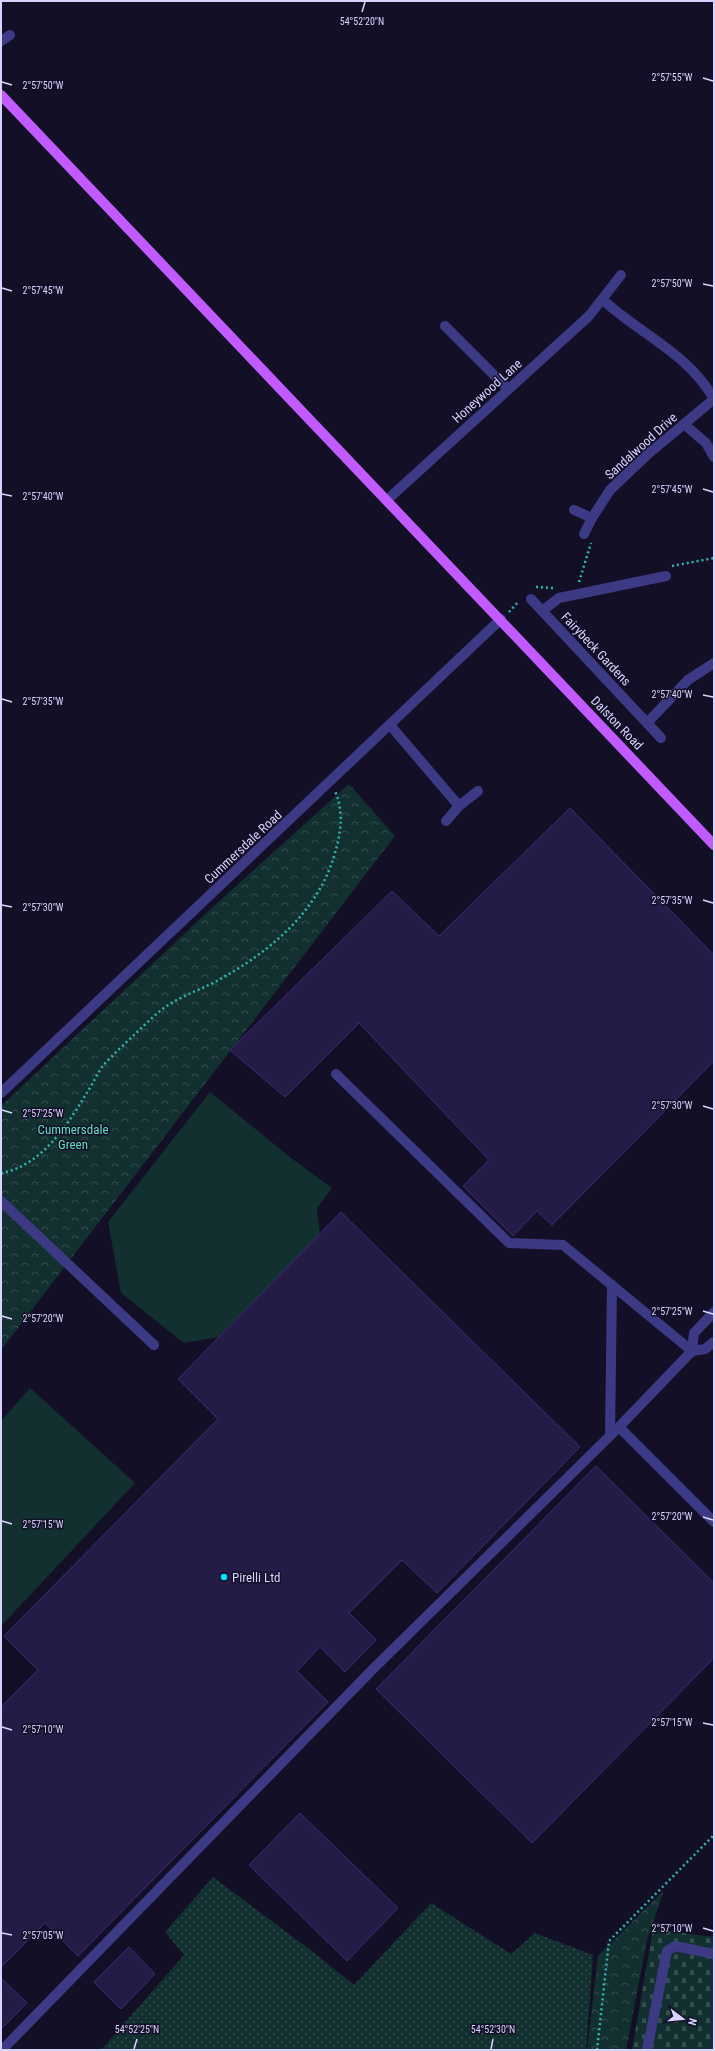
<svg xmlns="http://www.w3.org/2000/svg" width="715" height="2051" font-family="'Roboto Condensed',sans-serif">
  <defs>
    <pattern id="grass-dots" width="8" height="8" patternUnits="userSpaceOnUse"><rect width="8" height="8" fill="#12302f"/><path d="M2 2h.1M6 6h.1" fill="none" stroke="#344d4e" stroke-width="1.8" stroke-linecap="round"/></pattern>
    <pattern id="forest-crowns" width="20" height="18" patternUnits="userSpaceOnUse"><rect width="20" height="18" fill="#12302f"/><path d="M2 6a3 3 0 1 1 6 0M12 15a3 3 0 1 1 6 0" fill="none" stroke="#344d4e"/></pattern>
    <pattern id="cemetery-stones" width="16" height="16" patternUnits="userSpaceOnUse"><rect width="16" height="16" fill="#12302f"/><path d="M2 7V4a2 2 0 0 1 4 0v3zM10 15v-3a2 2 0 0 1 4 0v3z" fill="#344d4e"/></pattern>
  </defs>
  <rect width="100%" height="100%" fill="#130f26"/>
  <polygon fill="url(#grass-dots)" points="213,1877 313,1952 354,1985 431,1903 511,1954 535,1933 593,1955 586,2050 101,2050 184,1955 165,1932"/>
  <g fill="url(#forest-crowns)">
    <polygon points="349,784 395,836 1,1350 1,1106 215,905"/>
    <polygon points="664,1890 647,1940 626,2050 587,2050 598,1956"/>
  </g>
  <polygon fill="url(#cemetery-stones)" points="653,1929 714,1937 714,2050 632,2050"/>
  <g fill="#12302f">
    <polygon points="210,1092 291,1158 332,1188 317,1208 320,1234 219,1337 184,1343 121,1293 108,1222"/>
    <polygon points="30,1388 135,1483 1,1626 1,1421"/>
  </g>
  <g fill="#241b47" stroke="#3b2d73">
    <polygon points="570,808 714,955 714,1061 552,1225 537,1211 513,1236 463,1186 489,1160 359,1023 285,1097 230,1050 392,891 439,936"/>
    <polygon points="341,1212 580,1447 437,1593 402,1560 349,1613 376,1640 345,1672 320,1647 297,1671 328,1702 78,1956 45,1923 1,1967 1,1707 38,1670 4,1636 218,1419 178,1379"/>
    <polygon points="596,1466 714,1583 714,1658 532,1843 376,1689"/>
    <polygon points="300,1813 398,1908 347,1961 249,1865"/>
    <polygon points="129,1947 155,1974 121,2009 94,1982"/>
    <polygon points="1,1978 27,2003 1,2029"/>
  </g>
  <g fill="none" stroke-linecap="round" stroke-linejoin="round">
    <g stroke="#2fb8b0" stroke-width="2.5" stroke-dasharray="2 3" stroke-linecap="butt">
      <polyline points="672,566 714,558"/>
      <polyline points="579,582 591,543"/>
      <polyline points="536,587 553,588"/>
      <polyline points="509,612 519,601"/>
      <path d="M1,1173C42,1166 68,1124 88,1091C93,1083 97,1074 102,1067C112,1055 125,1044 136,1033C148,1022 159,1010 173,1002C189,993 207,987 222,978C272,950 319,910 335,853C341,833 344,811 335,791"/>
      <polyline points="597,2050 609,1941 714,1835"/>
    </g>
    <g stroke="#3d3a85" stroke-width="10">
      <polyline points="1,41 10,35"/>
      <path d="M603,300C640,334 689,354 714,399"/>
      <polyline points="445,326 508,389"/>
      <polyline points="684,424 706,443 714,457"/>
      <polyline points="387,500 589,316 621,275"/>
      <polyline points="574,510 592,518 584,534"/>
      <polyline points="592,518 610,490 648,454 714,399"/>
      <polyline points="531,599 661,738"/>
      <polyline points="542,611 559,598 666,576"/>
      <polyline points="647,723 688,680 714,663"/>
      <polyline points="390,725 459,806"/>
      <polyline points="446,821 459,806 478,791"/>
      <polyline points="336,1074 509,1243 563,1245 692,1351"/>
      <polyline points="1,1093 501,619"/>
      <polyline points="1,1201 154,1345"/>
      <polyline points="692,1351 694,1333 714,1312"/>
      <polyline points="619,1427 714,1522"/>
      <polyline points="610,1435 612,1285"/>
      <polyline points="2,2050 373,1669 619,1427 692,1351 705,1349 714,1342"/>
      <polyline points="647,2050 667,1951 675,1946 714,1954"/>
    </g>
    <polyline stroke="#c25bff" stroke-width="10" points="1,95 714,845"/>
  </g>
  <path fill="none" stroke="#d9d4ff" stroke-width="1.5" d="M362,12L365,2M703,78L713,81M2,82L12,85M703,284L713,286M2,288L12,291M703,489L713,492M2,494L12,496M703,695L713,697M2,699L12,702M703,900L713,903M2,905L12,907M703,1106L713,1109M2,1110L12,1113M703,1311L713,1314M2,1316L12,1319M703,1517L713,1520M2,1521L12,1524M703,1723L713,1725M2,1727L12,1730M703,1928L713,1931M2,1933L12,1935M134,2049L137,2039M491,2049L493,2039"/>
  <circle fill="#00e5ff" stroke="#130f26" stroke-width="1.5" cx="224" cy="1577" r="4"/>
  <g text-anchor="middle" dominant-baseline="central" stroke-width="3" stroke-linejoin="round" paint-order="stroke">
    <g font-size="13" fill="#d9d4ff" stroke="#130f26">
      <text transform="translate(487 391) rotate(-42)">Honeywood Lane</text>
      <text transform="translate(641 446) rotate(-42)">Sandalwood Drive</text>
      <text transform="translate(596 649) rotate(47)">Fairybeck Gardens</text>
      <text transform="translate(617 723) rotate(46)">Dalston Road</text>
      <text transform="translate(243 847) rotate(-43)">Cummersdale Road</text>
    </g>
    <g font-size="13" fill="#5fe0c0" stroke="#130f26">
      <text x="73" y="1129">Cummersdale<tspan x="73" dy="15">Green</tspan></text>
    </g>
    <g font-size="13" fill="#d9d4ff" stroke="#130f26" text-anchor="start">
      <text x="232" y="1577">Pirelli Ltd</text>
    </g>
  </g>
  <g font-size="10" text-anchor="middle" fill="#d9d4ff" stroke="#130f26" stroke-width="3" stroke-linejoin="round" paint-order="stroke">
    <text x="362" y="25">54°52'20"N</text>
    <text x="672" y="81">2°57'55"W</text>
    <text x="43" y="89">2°57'50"W</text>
    <text x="672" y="287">2°57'50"W</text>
    <text x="43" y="294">2°57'45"W</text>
    <text x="672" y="493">2°57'45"W</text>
    <text x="43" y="500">2°57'40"W</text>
    <text x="672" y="698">2°57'40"W</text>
    <text x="43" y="705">2°57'35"W</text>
    <text x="672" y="904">2°57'35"W</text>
    <text x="43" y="911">2°57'30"W</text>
    <text x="672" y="1109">2°57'30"W</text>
    <text x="43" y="1117">2°57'25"W</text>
    <text x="672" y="1315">2°57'25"W</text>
    <text x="43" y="1322">2°57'20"W</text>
    <text x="672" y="1520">2°57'20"W</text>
    <text x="43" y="1528">2°57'15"W</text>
    <text x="672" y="1726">2°57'15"W</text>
    <text x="43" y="1733">2°57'10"W</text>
    <text x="672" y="1932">2°57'10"W</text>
    <text x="43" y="1939">2°57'05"W</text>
    <text x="137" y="2033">54°52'25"N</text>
    <text x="493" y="2033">54°52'30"N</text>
  </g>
  <rect width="715" height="2051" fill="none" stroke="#d9d4ff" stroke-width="4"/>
  <g transform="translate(683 2019) rotate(106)" stroke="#130f26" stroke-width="3" paint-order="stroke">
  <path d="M0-3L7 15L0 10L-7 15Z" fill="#d9d4ff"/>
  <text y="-6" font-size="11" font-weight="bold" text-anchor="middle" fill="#d9d4ff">N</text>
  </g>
</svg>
